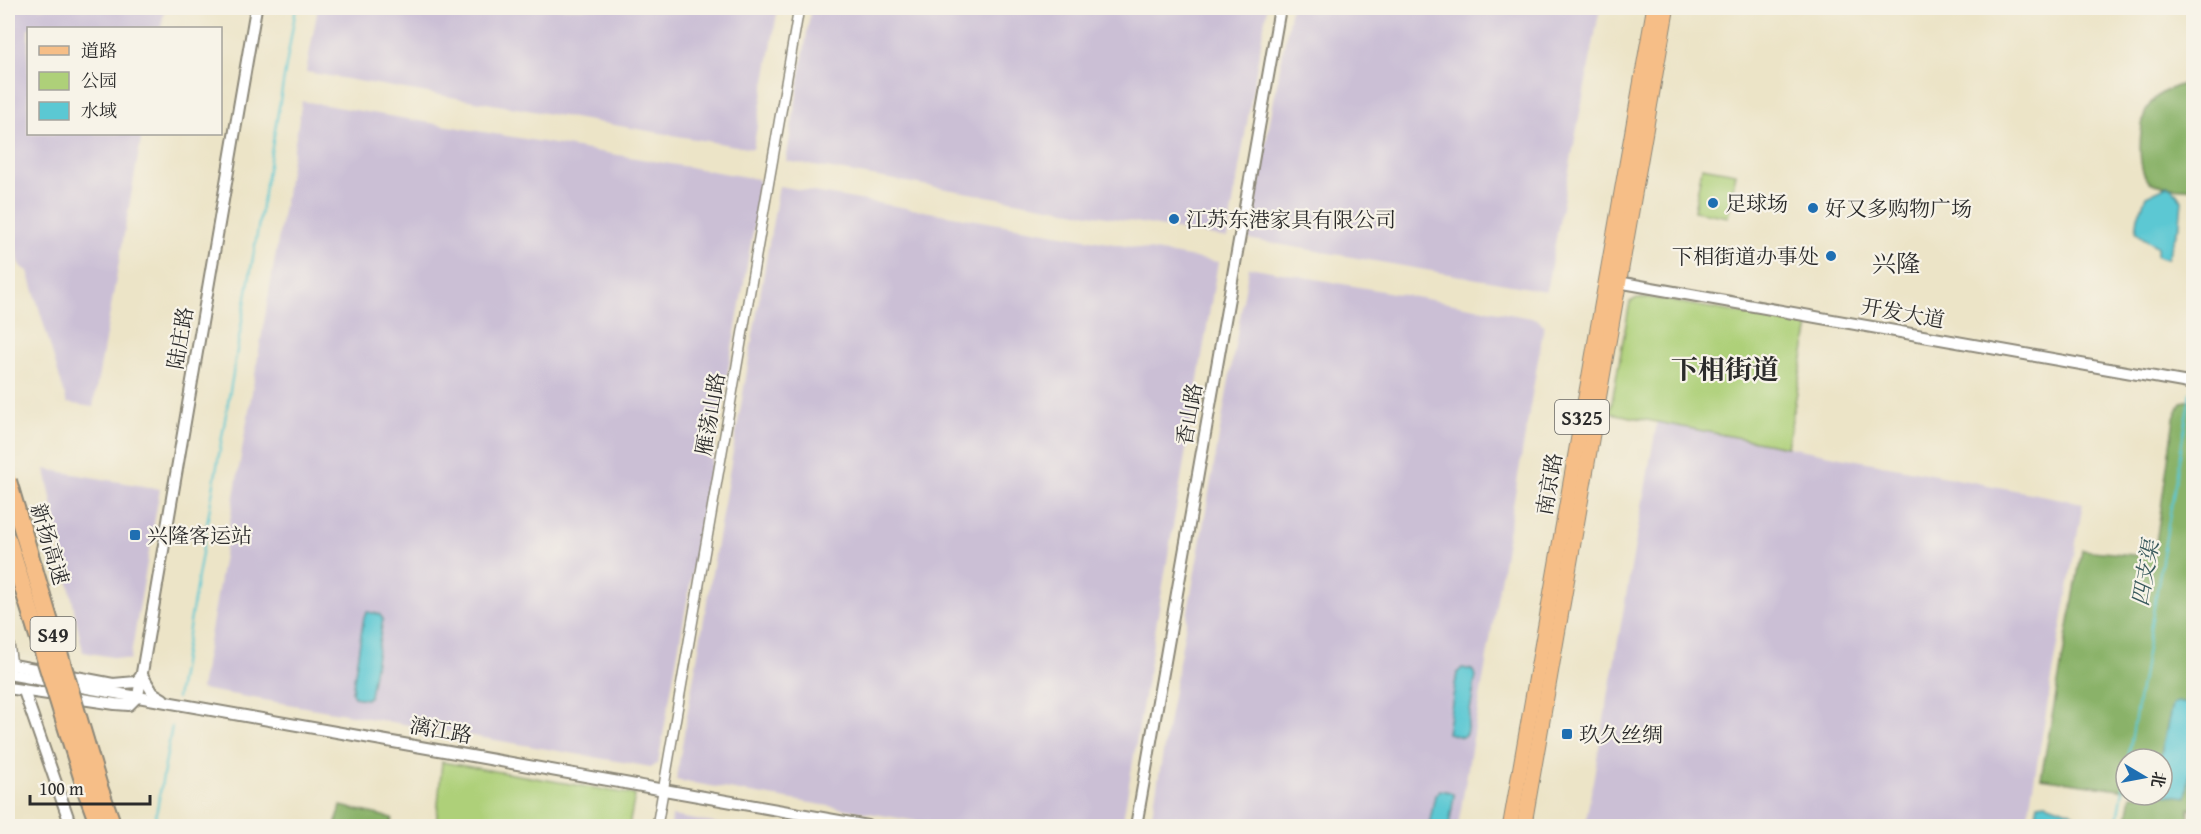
<svg xmlns="http://www.w3.org/2000/svg" width="2201" height="834" font-family="'Gentium Book Plus','Noto Serif SC',serif">
  <rect width="100%" height="100%" fill="#f7f3e8"/>
  <filter id="ink" filterUnits="userSpaceOnUse"><feTurbulence type="fractalNoise" baseFrequency=".0167" numOctaves="2"/><feDisplacementMap in="SourceGraphic" scale="12" xChannelSelector="R" yChannelSelector="G"/><feConvolveMatrix kernelMatrix="1 2 1 2 8 2 1 2 1" color-interpolation-filters="sRGB"/></filter>
  <filter id="wash" filterUnits="userSpaceOnUse"><feTurbulence type="fractalNoise" baseFrequency=".008" numOctaves="4" result="noise"/><feDisplacementMap in="SourceGraphic" scale="24" xChannelSelector="R" yChannelSelector="G"/><feGaussianBlur stdDeviation="1.35" result="paint"/><feColorMatrix in="noise" values="0 0 0 0 0 0 0 0 0 0 0 0 0 0 0 0 0 1.4 0 .05"/><feComposite in="paint" operator="in"/></filter>
  <g filter="url(#wash)">
    <rect width="100%" height="100%" fill="#ece4c7"/>
    <g fill="#cbbfd5">
      <polygon points="8,8 165,8 161,28 28,28 28,134 142,134 93,407 67,403 28,271 20,266 8,216"/>
      <polygon points="318,8 778,8 753,149 306,72"/>
      <polygon points="811,8 1267,8 1227,238 786,161"/>
      <polygon points="1291,8 1600,8 1546,291 1248,239"/>
      <polygon points="302,101 758,179 761,187 658,763 651,767 201,689"/>
      <polygon points="779,186 1218,262 1122,826 945,826 676,780"/>
      <polygon points="1249,267 1537,319 1544,325 1458,826 1150,826"/>
      <polygon points="1657,422 2083,503 2026,826 1585,826"/>
      <polygon points="45,469 160,489 130,660 83,652"/>
      <polygon points="672,816 732,826 671,826"/>
    </g>
    <g fill="#aed079" stroke="#6c7e52" stroke-width="1.5">
      <polygon points="1702,167 1736,173 1728,217 1694,211"/>
      <polygon points="1637,298 1653,298 1809,325 1787,447 1610,413 1630,302"/>
      <polygon points="442,762 635,795 629,826 436,826"/>
    </g>
    <g fill="#8ab269" stroke="#5a6e4a" stroke-width="1.5">
      <path d="M2193,81V189C2181,187 2163,188 2152,183C2135,176 2139,123 2147,109C2156,91 2176,86 2193,81Z"/>
      <polygon points="2193,400 2194,809 2189,808 2188,826 2126,826 2131,795 2162,795 2162,759 2126,759 2126,790 2041,778 2082,550 2154,557 2174,418 2181,402"/>
      <polygon points="341,806 392,818 391,826 335,826"/>
    </g>
    <g fill="#5bc8d3" stroke="#437a7f" stroke-width="1.5">
      <path d="M2167,186L2173,188L2182,201L2180,223L2167,259L2157,256V247C2150,240 2142,240 2136,231L2138,217L2146,196Z"/>
      <polygon points="367,612 379,614 383,619 370,696 366,699 354,697 352,692 364,617"/>
      <polygon points="1462,668 1472,670 1476,676 1466,734 1462,737 1447,733 1457,673"/>
      <polygon points="2177,702 2193,705 2193,751 2186,797 2162,794 2162,759 2160,759 2172,704"/>
      <polygon points="1440,790 1450,792 1454,795 1449,826 1429,826 1435,795"/>
      <polygon points="2046,803 2072,812 2077,820 2076,826 2034,826 2038,804"/>
    </g>
    <g fill="none" stroke-linecap="round" stroke-linejoin="round">
      <g stroke="#5bc8d3" stroke-width="2">
        <polyline points="177,698 296,8"/>
        <polyline points="2128,759 2191,391"/>
        <polyline points="154,826 172,726"/>
        <polyline points="2117,826 2126,771"/>
      </g>
    </g>
  </g>
  <g filter="url(#ink)">
    <g fill="none" stroke-linecap="round" stroke-linejoin="round">
      <g stroke="#8c8879" stroke-width="12">
        <g id="minor">
          <polyline points="8,637 12,665"/>
          <polyline points="657,826 799,8"/>
        </g>
      </g>
      <g stroke="#8c8879" stroke-width="14">
        <g id="tertiary">
          <polyline points="1612,281 2194,384"/>
          <polyline points="8,664 113,684 136,682 142,675"/>
          <polyline points="8,674 868,826"/>
          <polyline points="142,675 153,693 163,699"/>
          <polyline points="8,688 115,704 129,705 138,696 256,8"/>
          <polyline points="24,691 71,826"/>
          <polyline points="1136,826 1280,8"/>
        </g>
      </g>
      <g stroke="#8c8879" stroke-width="16">
        <g id="primary">
          <polyline points="1510,826 1654,8"/>
          <polyline points="1524,826 1667,8"/>
        </g>
      </g>
      <g stroke="#8c8879" stroke-width="20">
        <g id="motorway">
          <polyline points="99,787 113,826"/>
          <polyline points="87,793 99,826"/>
        </g>
      </g>
      <use href="#minor" stroke="#fff" stroke-width="9"/>
      <use href="#tertiary" stroke="#fff" stroke-width="10"/>
      <use href="#primary" stroke="#f6be87" stroke-width="14"/>
      <use href="#motorway" stroke="#f6be87" stroke-width="16"/>
      <g stroke="#8c8879" stroke-width="20" stroke-linecap="butt">
        <g id="motorway-bridge">
          <polyline points="8,481 99,787"/>
          <polyline points="8,540 87,793"/>
        </g>
      </g>
      <use href="#motorway-bridge" stroke="#f6be87" stroke-width="16"/>
    </g>
  </g>
  <g fill="#1f6fb2" stroke="#f7f3e8" stroke-width="2">
    <circle cx="1713" cy="203" r="6"/>
    <circle cx="1813" cy="208" r="6"/>
    <circle cx="1174" cy="219" r="6"/>
    <circle cx="1831" cy="256" r="6"/>
    <rect x="129" y="529" width="12" height="12" rx="3"/>
    <rect x="1561" y="728" width="12" height="12" rx="3"/>
  </g>
  <g text-anchor="middle" dominant-baseline="central" stroke-width="4.5" stroke-linejoin="round" paint-order="stroke">
    <g fill="#f7f3e8" stroke="#686764" stroke-width="1.5">
      <rect x="1555" y="400" width="54" height="34" rx="4.5"/>
      <rect x="30.5" y="617" width="45" height="34" rx="4.5"/>
    </g>
    <g font-size="20" font-weight="bold" fill="#2b2b2b">
      <text x="1582" y="417">S325</text>
      <text x="53" y="634">S49</text>
    </g>
    <g font-size="21" fill="#2b2b2b" stroke="#f7f3e8" text-anchor="start">
      <text x="1725" y="203">足球场</text>
      <text x="1825" y="208">好又多购物广场</text>
      <text x="1186" y="219">江苏东港家具有限公司</text>
      <text x="1819" y="256" text-anchor="end">下相街道办事处</text>
      <text x="147" y="535">兴隆客运站</text>
      <text x="1579" y="734">玖久丝绸</text>
    </g>
    <g font-size="21" fill="#2b2b2b" stroke="#f7f3e8">
      <text transform="translate(1903 313) rotate(10)">开发大道</text>
      <text transform="translate(180 338) rotate(-80)">陆庄路</text>
      <text transform="translate(710 414) rotate(-80)">雁荡山路</text>
      <text transform="translate(1189 414) rotate(-80)">香山路</text>
      <text transform="translate(1549 484) rotate(-80)">南京路</text>
      <text transform="translate(50 544) rotate(73)">新扬高速</text>
      <text transform="translate(441 730) rotate(10)">漓江路</text>
    </g>
    <g font-size="22" font-style="italic" fill="#395a5d" stroke="#f7f3e8">
      <text transform="translate(2145 573) rotate(-80)">四支渠</text>
    </g>
    <g font-size="24" fill="#2b2b2b" stroke="#f7f3e8">
      <text x="1896" y="263">兴隆</text>
    </g>
    <g font-size="27" font-weight="bold" fill="#2b2b2b" stroke="#f7f3e8">
      <text x="1725" y="369">下相街道</text>
    </g>
  </g>
  <rect width="2201" height="834" fill="none" stroke="#f7f3e8" stroke-width="30"/>
  <rect x="27" y="27" width="195" height="108" fill="#f7f3e8" stroke="#a5a39c" stroke-width="1.5"/>
  <rect x="39" y="46" width="30" height="9" fill="#f6be87" stroke="#a5a39c" stroke-width="1.5"/>
  <text x="81" y="57" font-size="18" fill="#2b2b2b">道路</text>
  <rect x="39" y="72" width="30" height="18" fill="#aed079" stroke="#a5a39c" stroke-width="1.5"/>
  <text x="81" y="87" font-size="18" fill="#2b2b2b">公园</text>
  <rect x="39" y="102" width="30" height="18" fill="#5bc8d3" stroke="#a5a39c" stroke-width="1.5"/>
  <text x="81" y="117" font-size="18" fill="#2b2b2b">水域</text>
  <g transform="translate(2144 777) rotate(100)"><circle r="28" fill="#f7f3e8" stroke="#a5a39c" stroke-width="1.5"/>
  <path d="M0-4.5L10 22L0 15L-10 22Z" fill="#1f6fb2"/>
  <text y="-9" font-size="16" font-weight="bold" text-anchor="middle" fill="#2b2b2b">北</text>
  </g>
  <path d="M30 795v9h120v-9" fill="none" stroke="#2b2b2b" stroke-width="3"/>
  <text x="39" y="795" font-size="18" fill="#2b2b2b" stroke="#f7f3e8" stroke-width="4.5" paint-order="stroke">100 m</text>
</svg>
